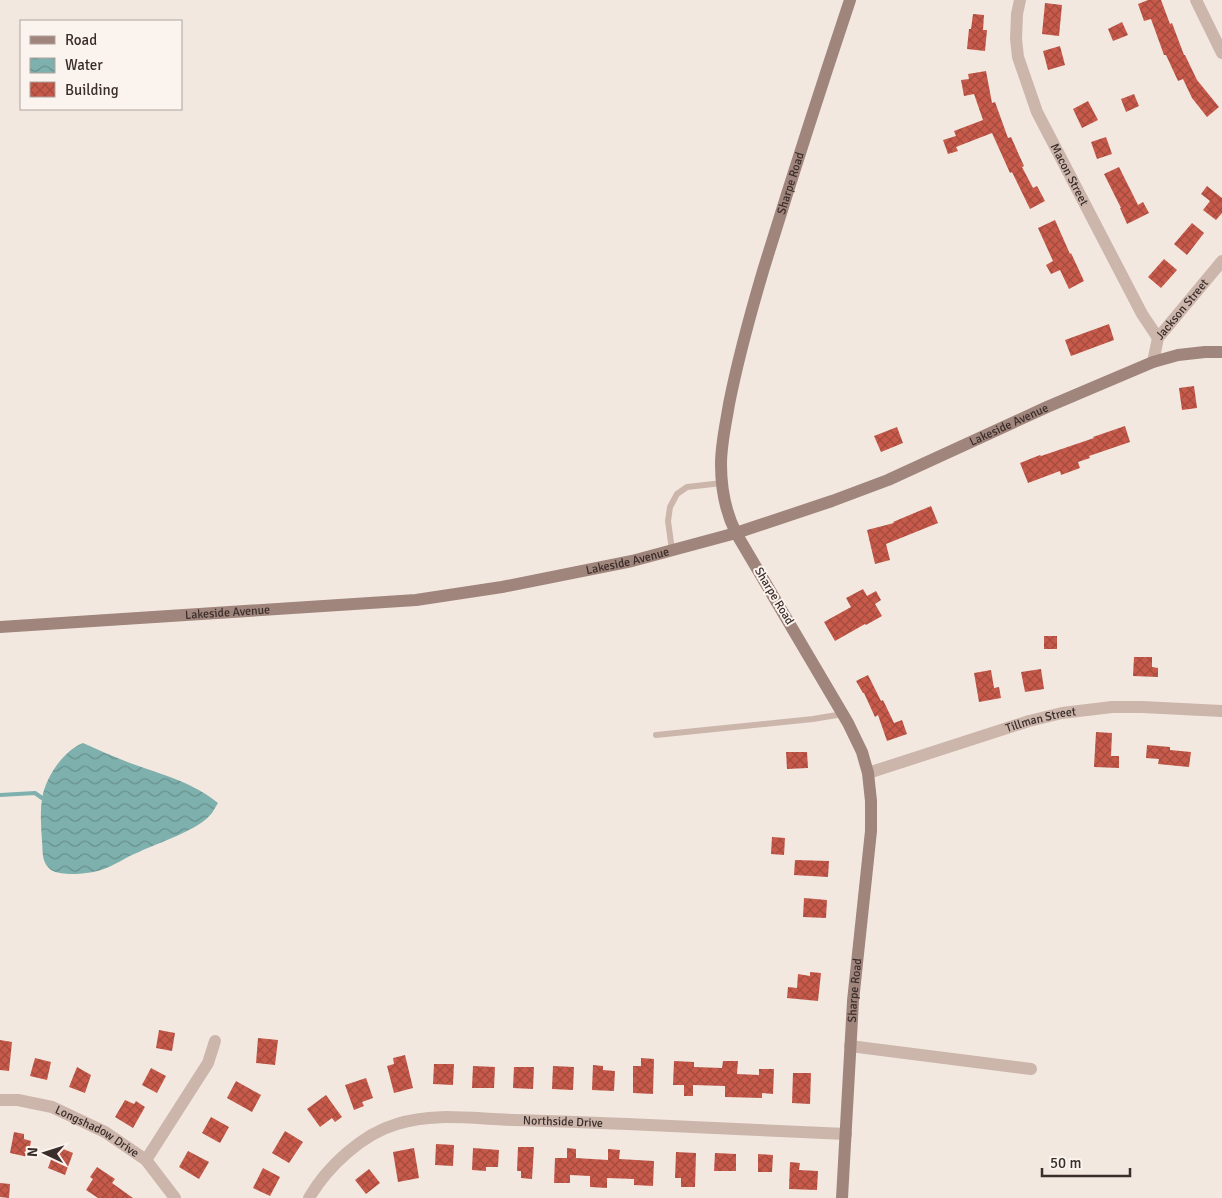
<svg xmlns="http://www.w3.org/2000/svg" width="1222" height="1198" font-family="Signika,sans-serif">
  <defs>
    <pattern id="water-waves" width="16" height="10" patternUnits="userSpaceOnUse" patternTransform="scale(1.25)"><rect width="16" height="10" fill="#7eb1ad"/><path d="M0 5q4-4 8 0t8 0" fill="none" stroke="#68908d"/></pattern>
    <pattern id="building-cross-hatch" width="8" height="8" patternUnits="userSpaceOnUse" patternTransform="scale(1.25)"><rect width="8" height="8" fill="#c75a4a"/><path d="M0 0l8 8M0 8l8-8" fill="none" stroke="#a34b3e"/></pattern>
  </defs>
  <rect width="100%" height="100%" fill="#f3e8e0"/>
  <path fill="url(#water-waves)" d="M83,743C99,750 114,757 130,763C160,774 193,782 218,803C216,806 214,810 212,813C198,831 159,842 139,852C126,857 114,866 101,870C90,874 63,876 53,871C41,864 43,852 42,841C41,827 40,813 42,799C45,778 63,751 83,743Z"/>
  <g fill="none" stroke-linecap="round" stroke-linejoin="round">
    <polyline stroke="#7eb1ad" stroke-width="4" points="0,795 35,793 42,798 46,799"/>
  </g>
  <g fill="url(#building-cross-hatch)">
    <polygon points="1148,0 1161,0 1170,24 1172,23 1184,55 1185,55 1197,80 1219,107 1207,117 1192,98 1183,79 1178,81 1166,55 1164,55 1151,19 1144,21 1138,4"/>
    <polygon points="1045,3 1062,5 1059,36 1042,34"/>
    <polygon points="973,14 984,15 983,30 987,30 985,51 967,49 969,29 971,29"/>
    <polygon points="1122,22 1128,35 1113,41 1108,29"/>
    <polygon points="1060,46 1065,65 1048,70 1043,51"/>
    <polygon points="986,71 992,103 995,102 1008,138 1011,137 1024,166 1022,167 1033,188 1037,186 1045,201 1030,209 1012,172 1010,173 992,133 956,147 958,151 948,154 943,140 956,136 954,131 983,120 974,94 964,96 961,80 969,79 968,74"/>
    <polygon points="1134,94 1139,106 1126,112 1121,99"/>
    <polygon points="1088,101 1098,120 1082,128 1073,109"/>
    <polygon points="1106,137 1112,154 1097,159 1091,142"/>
    <polygon points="1119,167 1138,205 1143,202 1149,213 1127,224 1120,208 1121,208 1104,174"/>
    <polygon points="1207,186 1222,198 1222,213 1216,220 1203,210 1210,201 1201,194"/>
    <polygon points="1055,220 1070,254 1071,253 1084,281 1069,289 1060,270 1051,274 1046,265 1053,261 1038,228"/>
    <polygon points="1192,223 1204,233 1187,255 1174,244"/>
    <polygon points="1164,259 1177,270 1161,288 1148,277"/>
    <polygon points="1109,324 1114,340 1071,356 1065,340"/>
    <polygon points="1194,386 1197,408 1182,410 1179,388"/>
    <polygon points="1125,426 1130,442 1089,456 1090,458 1078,462 1080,468 1061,475 1060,471 1028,483 1020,463 1040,455 1041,456 1094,438 1093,437"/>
    <polygon points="897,427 903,443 881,452 874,436"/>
    <polygon points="931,506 938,523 886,544 890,560 875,564 867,530 894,523 893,522"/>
    <polygon points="863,589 867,596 876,591 881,600 875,604 882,616 866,625 865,624 835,641 824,622 851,607 846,598"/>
    <rect x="1044" y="636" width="13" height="13"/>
    <polygon points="1134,657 1152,657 1152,667 1158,668 1158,677 1133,676"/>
    <polygon points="1041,669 1044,689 1025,692 1021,672"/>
    <polygon points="991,670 994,688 999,687 1001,698 979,702 974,673"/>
    <polygon points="868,675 881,701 883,700 894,723 902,720 907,734 887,741 878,715 875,717 864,693 863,693 856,681"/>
    <polygon points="1096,732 1112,733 1111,756 1119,756 1119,768 1094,767"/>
    <polygon points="1147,745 1170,747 1170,750 1191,752 1189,767 1158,764 1159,759 1146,758"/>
    <polygon points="786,752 807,752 808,768 787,769"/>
    <polygon points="772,837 785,838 784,855 771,854"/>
    <polygon points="795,860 829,861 828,877 794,875"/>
    <polygon points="804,898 827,900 826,918 803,917"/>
    <polygon points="810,972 821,973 818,1001 787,998 788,987 797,988 798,974 810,976"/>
    <polygon points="159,1030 175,1033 172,1051 156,1048"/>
    <polygon points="258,1038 278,1040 275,1065 256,1063"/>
    <polygon points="0,1040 12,1042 9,1071 0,1070"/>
    <polygon points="405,1055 413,1088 394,1093 387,1066 394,1064 393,1058"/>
    <polygon points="35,1058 51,1062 47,1080 30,1076"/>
    <polygon points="641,1058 654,1059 653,1094 633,1093 633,1066 641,1066"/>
    <polygon points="674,1061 694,1062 694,1067 722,1068 723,1061 738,1061 737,1074 759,1075 759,1069 774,1069 773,1094 762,1093 762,1098 725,1097 725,1086 693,1085 693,1096 684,1096 684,1085 673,1085"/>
    <polygon points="434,1064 454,1064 453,1085 433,1084"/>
    <polygon points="593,1065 603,1066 603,1070 615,1071 614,1091 592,1090"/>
    <polygon points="473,1066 495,1067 494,1088 472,1088"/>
    <polygon points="553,1066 574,1067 573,1090 552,1089"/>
    <polygon points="77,1067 91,1075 85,1093 69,1087"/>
    <polygon points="514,1067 534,1067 533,1089 513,1088"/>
    <polygon points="151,1068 166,1076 157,1093 142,1085"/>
    <polygon points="793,1073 811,1073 810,1104 792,1103"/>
    <polygon points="366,1078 373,1098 362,1102 364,1106 354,1110 345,1085"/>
    <polygon points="236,1081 261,1095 252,1112 227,1098"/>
    <polygon points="326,1095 342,1117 335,1122 332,1118 320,1127 307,1109"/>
    <polygon points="125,1100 134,1104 136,1101 145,1107 133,1128 115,1117"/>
    <polygon points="211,1117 229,1127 220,1143 202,1133"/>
    <polygon points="285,1131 303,1142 289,1163 272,1153"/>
    <polygon points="14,1132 24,1134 24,1139 31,1141 28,1157 10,1153"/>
    <polygon points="436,1144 454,1145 453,1166 435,1165"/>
    <polygon points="56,1146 73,1153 65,1175 48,1168"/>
    <polygon points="518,1147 534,1147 532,1179 521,1178 521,1171 517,1171"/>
    <polygon points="414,1148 419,1178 398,1182 393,1152"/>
    <polygon points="473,1148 499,1150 498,1167 486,1167 486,1171 472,1170"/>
    <polygon points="567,1148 576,1149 576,1158 608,1160 608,1149 620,1150 619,1159 654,1161 653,1186 634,1185 634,1179 607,1178 607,1188 590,1187 590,1176 570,1175 570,1183 554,1183 555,1158 567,1158"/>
    <polygon points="188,1151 209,1162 199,1179 179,1167"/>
    <polygon points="676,1152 696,1153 695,1187 681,1187 681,1178 675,1178"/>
    <polygon points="715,1153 736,1154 736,1171 714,1171"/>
    <polygon points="758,1154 773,1155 772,1172 758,1172"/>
    <polygon points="790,1162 800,1163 799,1170 818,1171 817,1190 789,1189"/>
    <polygon points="97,1167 115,1179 112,1183 133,1198 98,1198 86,1190 93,1179 90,1177"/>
    <polygon points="263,1168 280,1177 270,1196 253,1188"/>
    <polygon points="369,1169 380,1183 366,1194 355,1180"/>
    <polygon points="0,1183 10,1184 9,1198 0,1197"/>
  </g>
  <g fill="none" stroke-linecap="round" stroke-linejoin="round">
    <g stroke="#ccb6ab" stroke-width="6">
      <polyline points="672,550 668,521 670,507 677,494 687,487 722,483"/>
      <polyline points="656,735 813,719 843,714"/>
    </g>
    <g stroke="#ccb6ab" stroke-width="12">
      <path id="s1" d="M1020,0L1017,14L1016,39L1018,57L1037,112L1142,314L1158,338"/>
      <polyline points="1196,0 1222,53"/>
      <path id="s2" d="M1153,362L1158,338L1222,261"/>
      <path id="s3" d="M868,773L1029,721L1062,713L1112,707H1142L1222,711"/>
      <polyline points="850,1046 1031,1069"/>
      <path id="s4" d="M0,1100H18L52,1107L105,1132L146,1160L175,1198"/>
      <polyline points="146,1160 208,1063 215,1041"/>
      <path id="s5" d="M309,1198C327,1167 362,1134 397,1124C435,1112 474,1119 513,1120C559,1121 604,1123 649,1125C715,1128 780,1131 846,1134"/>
    </g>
    <g stroke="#a0857c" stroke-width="12">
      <path id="s6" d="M0,627L416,600L502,587L632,561L736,533L832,501L888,480L1047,407L1153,362L1178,355L1205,352H1222"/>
      <path id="s7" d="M842,1198L853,1001L871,831V801L868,773L862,752L848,723L736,533C725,511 721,488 721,464C721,444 726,423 729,404C738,359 750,315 763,271C791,180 820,90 850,0"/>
    </g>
  </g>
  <g text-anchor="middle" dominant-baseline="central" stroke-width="4" stroke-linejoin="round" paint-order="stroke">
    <g font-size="12" fill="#3a2d2a" stroke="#fbf3ed">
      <text stroke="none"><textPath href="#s1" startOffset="186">Macon Street</textPath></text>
      <text stroke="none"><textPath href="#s7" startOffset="1062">Sharpe Road</textPath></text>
      <text stroke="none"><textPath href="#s2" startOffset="62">Jackson Street</textPath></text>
      <text stroke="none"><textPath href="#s6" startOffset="1038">Lakeside Avenue</textPath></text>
      <text stroke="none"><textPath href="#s6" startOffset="632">Lakeside Avenue</textPath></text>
      <text transform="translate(774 596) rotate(59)">Sharpe Road</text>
      <text stroke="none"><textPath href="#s6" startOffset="228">Lakeside Avenue</textPath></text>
      <text stroke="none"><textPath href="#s3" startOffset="181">Tillman Street</textPath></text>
      <text stroke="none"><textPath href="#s7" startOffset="208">Sharpe Road</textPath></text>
      <text stroke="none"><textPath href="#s5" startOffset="284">Northside Drive</textPath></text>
      <text stroke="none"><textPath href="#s4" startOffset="104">Longshadow Drive</textPath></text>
    </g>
  </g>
  <rect x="20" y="20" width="162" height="90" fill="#fbf3ed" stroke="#aea49f"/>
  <rect x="30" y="36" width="25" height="8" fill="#a0857c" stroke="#aea49f"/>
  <text x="65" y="45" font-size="15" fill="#3a2d2a">Road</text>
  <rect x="30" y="58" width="25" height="15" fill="url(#water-waves)" stroke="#aea49f"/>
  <text x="65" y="70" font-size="15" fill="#3a2d2a">Water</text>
  <rect x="30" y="82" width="25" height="15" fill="url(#building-cross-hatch)" stroke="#aea49f"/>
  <text x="65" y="95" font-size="15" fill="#3a2d2a">Building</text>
  <g transform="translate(45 1153) rotate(274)" stroke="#fbf3ed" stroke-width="4" paint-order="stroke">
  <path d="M0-4L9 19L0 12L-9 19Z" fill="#3a2d2a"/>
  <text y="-8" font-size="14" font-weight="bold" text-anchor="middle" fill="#3a2d2a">N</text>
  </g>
  <path d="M1042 1168v8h88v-8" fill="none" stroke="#3a2d2a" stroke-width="2.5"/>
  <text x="1050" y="1168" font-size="15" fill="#3a2d2a" stroke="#fbf3ed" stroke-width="4" paint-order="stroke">50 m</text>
</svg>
